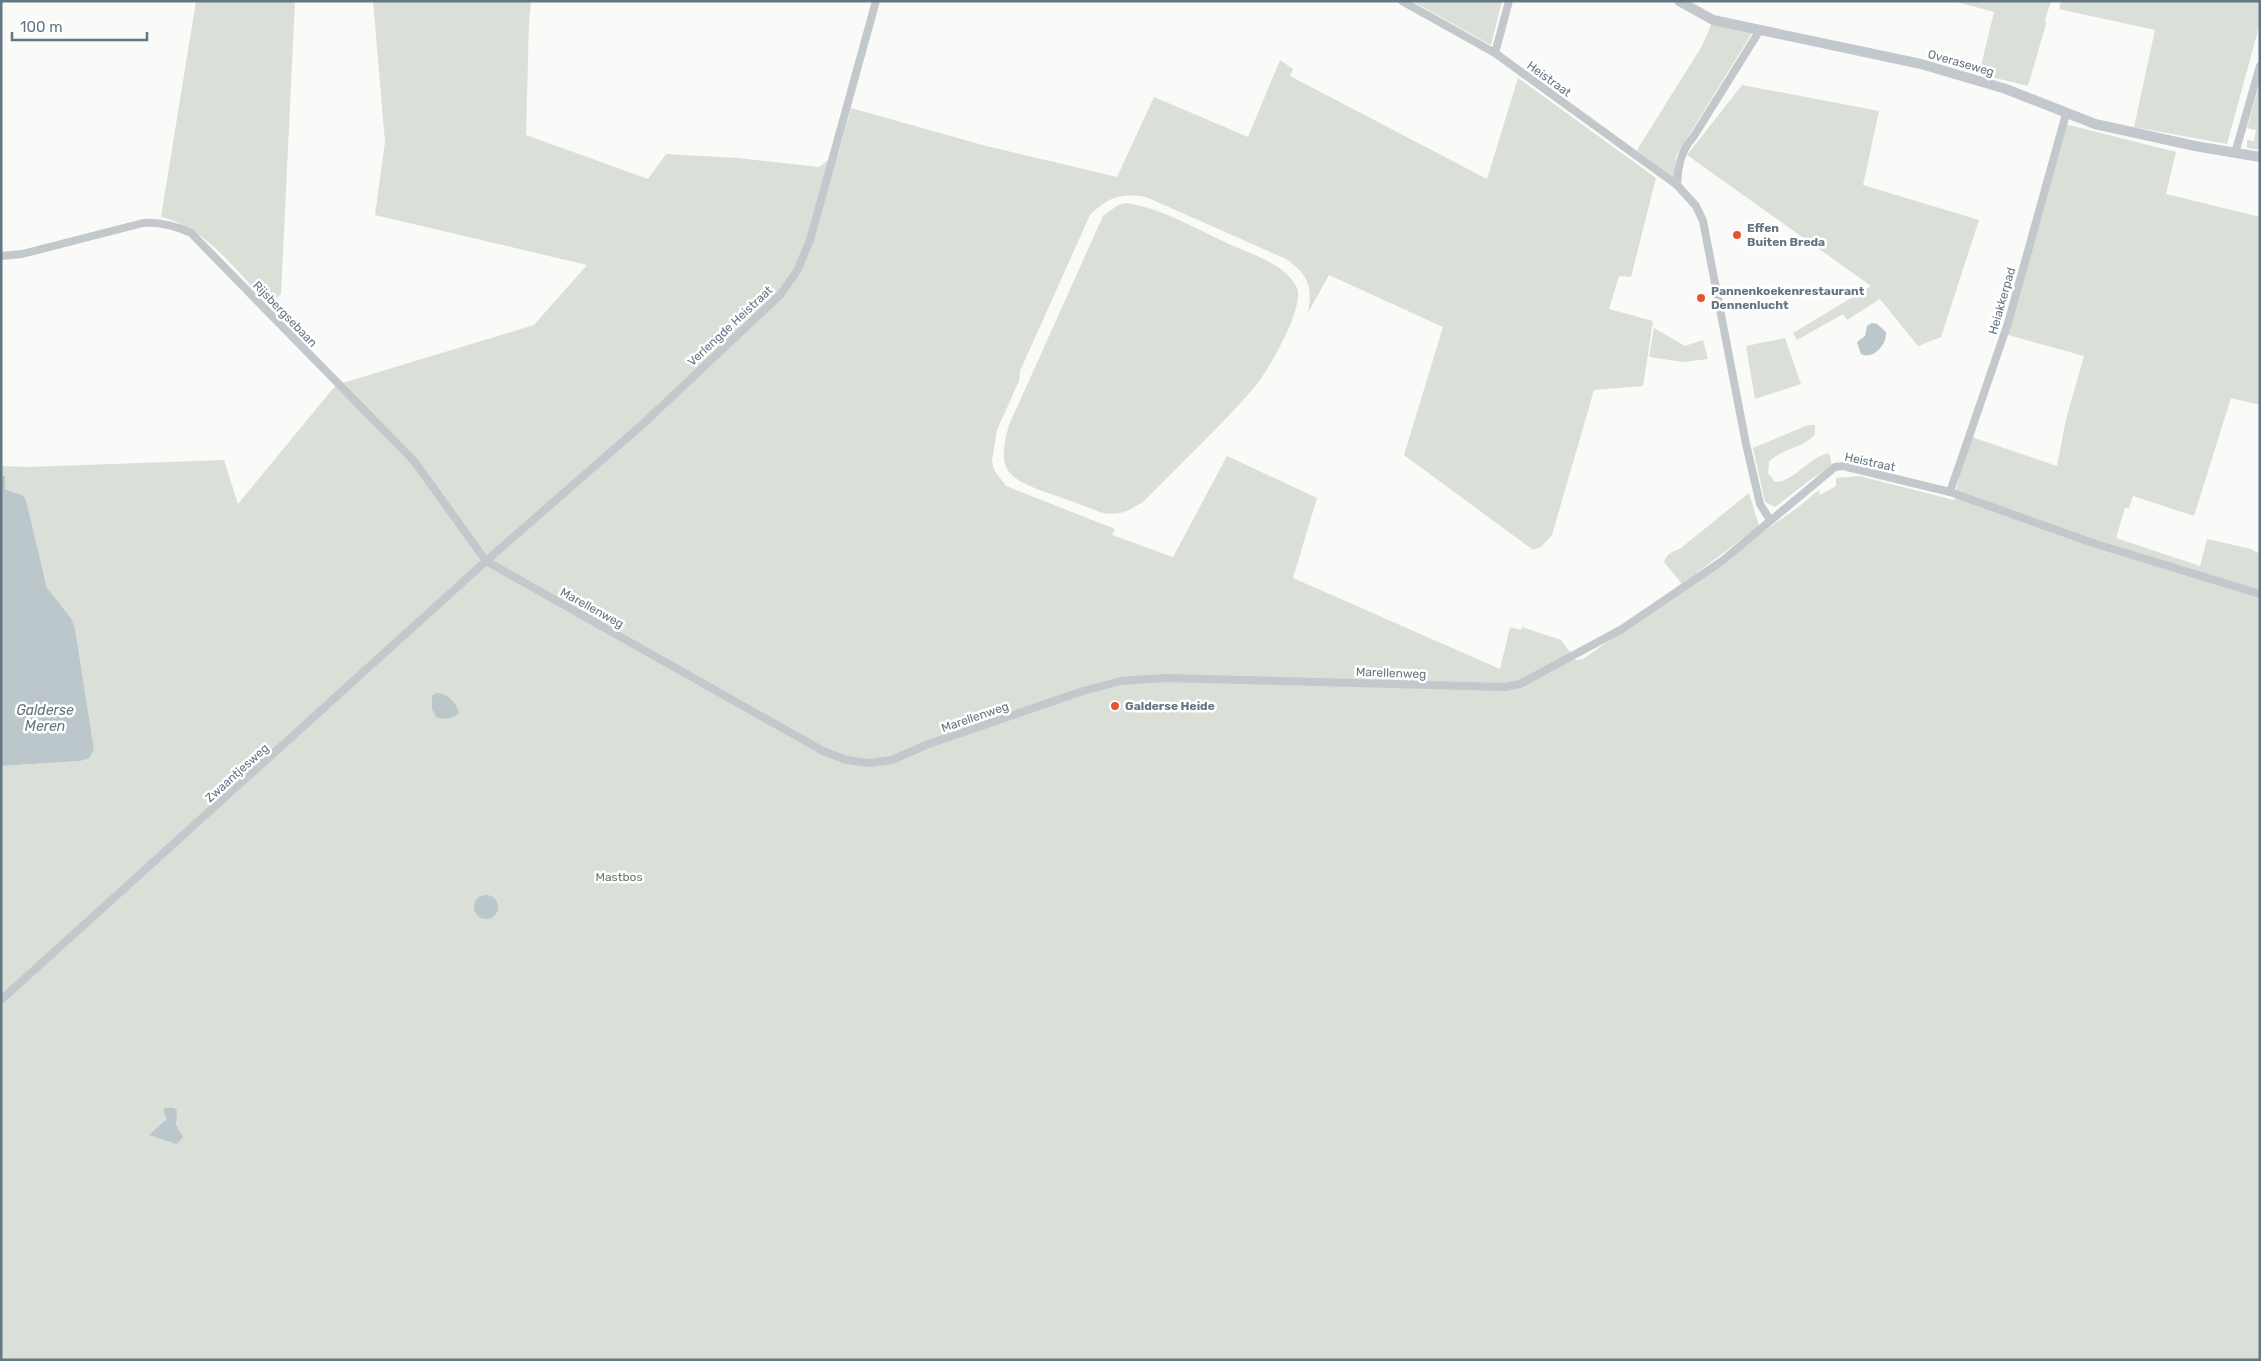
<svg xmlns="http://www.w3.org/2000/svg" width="2261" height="1361" font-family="Rubik,sans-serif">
  <rect width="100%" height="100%" fill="#fafaf8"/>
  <g fill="#dadfd7">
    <path d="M196,1H295L281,294L269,305C238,273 206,227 161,217Z"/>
    <path d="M373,1H531L529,21L526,135L648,179L666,154L738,158L819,167L835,155H838L851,108L986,146L1117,177L1154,97L1248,137L1280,60L1293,69L1290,76L1487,179L1518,78L1656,178L1631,277L1619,276L1609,309L1653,321L1643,386L1594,390L1552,535L1541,547L1533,550L1404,455L1443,327L1329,275L1308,313C1313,287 1308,274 1286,259L1146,197C1119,193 1109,197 1090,215L1020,371L1019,381L997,430L992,461L994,470L1006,486L1115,529L1112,535L1173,557L1227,456L1317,498L1293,578L1500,669L1510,627L1521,630L1522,627L1561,640L1576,660L1583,659L1797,508L1819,490L1820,495L1836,486V478L1859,476L1954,500L1969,436L2057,466L2066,419L2084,356L2008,335L2065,124L2176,152L2166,194L2260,217V405L2231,398L2194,516L2133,496L2129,508H2125L2116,538L2200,566L2207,539L2251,549L2260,554V1360H1V766L80,761L94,750L75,628L71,618L47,588L26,500L17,493L5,489L1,466L28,467L224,460L238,504L336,385L534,325L587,265L375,215L385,142Z"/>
    <polygon points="1412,1 1502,1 1491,45"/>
    <polygon points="1953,1 2051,1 2045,20 2046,24 2028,86 1979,74 1994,12"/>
    <polygon points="2061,1 2260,1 2260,23 2227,144 2134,127 2155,30 2059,9"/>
    <polygon points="1712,23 1752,33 1676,156 1674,181 1637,150 1702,46"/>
    <polygon points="2260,82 2260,150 2247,148 2247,140 2254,141 2256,130 2247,128"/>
    <polygon points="1742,85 1879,111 1863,185 1979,220 1941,337 1918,346 1880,299 1847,320 1843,314 1797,340 1793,333 1871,286 1687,155"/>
    <path d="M1126,203C1162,208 1198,230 1231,245C1252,254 1287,265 1297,288C1305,308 1267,373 1253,389C1219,428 1180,464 1144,501C1129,511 1120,516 1103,513C1084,506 1066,499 1048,493C1007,478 996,471 1009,425L1103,216L1118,205Z"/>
    <polygon points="1654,328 1685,346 1703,340 1708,359 1684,362 1649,357"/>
    <polygon points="1785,338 1801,384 1755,399 1746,346"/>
    <path d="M1808,425H1815V435C1801,449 1782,448 1769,462L1768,473L1775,482C1795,482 1808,457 1829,453L1832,466L1810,480L1775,507L1765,502L1753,448Z"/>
    <path d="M1749,493L1759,526L1682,584L1664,562C1667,552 1674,552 1681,548Z"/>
  </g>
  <g fill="#bbc7cb">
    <path d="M1872,323L1877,324L1886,332C1887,345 1873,360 1861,354L1857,342L1865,336L1867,326Z"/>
    <polygon points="1,476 5,476 5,489 22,495 26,500 47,588 71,618 75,628 94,750 89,758 80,761 1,766"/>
    <path d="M436,693C447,693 456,702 459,713C451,719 445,720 436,717L432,709V696Z"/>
    <circle cx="486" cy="907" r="12"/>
    <polygon points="166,1108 174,1108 177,1111 176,1125 183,1137 177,1144 149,1135 167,1119 163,1110"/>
  </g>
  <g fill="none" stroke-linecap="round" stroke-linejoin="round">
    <g stroke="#c3c8cc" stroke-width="8">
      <polyline points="1402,1 1495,53 1677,185 1696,206 1703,221 1746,444 1760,504 1770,520"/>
      <polyline points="1495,53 1509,1"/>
      <polyline points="2235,153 2260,66"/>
      <path d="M1677,185C1678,165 1681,151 1694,136L1760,30"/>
      <path d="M1,256L22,254L143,223C160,222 176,226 191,233L414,461L486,561L823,751L846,760L870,763L892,760L926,745L1083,691L1121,681L1165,678L1505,687L1520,684L1622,629L1722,561L1835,467L1843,466L1950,492L2096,544L2260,594"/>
      <polyline points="1950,492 2008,323 2066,114"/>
      <polyline points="1,1000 486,561 644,423 780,295 797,271 810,240 876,1"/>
    </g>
    <polyline stroke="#c3c8cc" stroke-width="10" points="1679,1 1713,20 1921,64 2006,89 2095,124 2195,146 2260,157"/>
  </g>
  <g fill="#e4572e" stroke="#fff" stroke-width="2">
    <circle cx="1737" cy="235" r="5"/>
    <circle cx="1701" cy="298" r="5"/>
    <circle cx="1115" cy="706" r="5"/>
  </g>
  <g text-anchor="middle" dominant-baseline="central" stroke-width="5" stroke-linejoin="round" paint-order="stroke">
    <g font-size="12" fill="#657683" stroke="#fff">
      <text transform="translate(1961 63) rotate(16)">Overaseweg</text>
      <text transform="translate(1549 79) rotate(36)">Heistraat</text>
      <text transform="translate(2002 301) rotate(-74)">Heiakkerpad</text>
      <text transform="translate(285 314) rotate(46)">Rijsbergsebaan</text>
      <text transform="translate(730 326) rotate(-43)">Verlengde Heistraat</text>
      <text transform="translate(1870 462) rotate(12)">Heistraat</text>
      <text transform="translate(592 608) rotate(29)">Marellenweg</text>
      <text transform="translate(1391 673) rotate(2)">Marellenweg</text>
      <text transform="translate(975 717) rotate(-19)">Marellenweg</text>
      <text transform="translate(237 773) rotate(-42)">Zwaantjesweg</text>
    </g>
    <g font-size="12" font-weight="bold" fill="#657683" stroke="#fff" text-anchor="start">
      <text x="1747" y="228">Effen<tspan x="1747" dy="14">Buiten Breda</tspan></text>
      <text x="1711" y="291">Pannenkoekenrestaurant<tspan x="1711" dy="14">Dennenlucht</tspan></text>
      <text x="1125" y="706">Galderse Heide</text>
    </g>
    <g font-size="12" fill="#687a64" stroke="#fff">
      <text x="619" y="877">Mastbos</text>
    </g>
    <g font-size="14" font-style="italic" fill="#60757c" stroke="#fff">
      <text x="45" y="710">Galderse<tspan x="45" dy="16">Meren</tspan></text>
    </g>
  </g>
  <rect width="2261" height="1361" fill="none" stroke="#657683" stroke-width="5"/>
  <path d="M12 32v8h135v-8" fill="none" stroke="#657683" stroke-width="2.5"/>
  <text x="20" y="32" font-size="15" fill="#657683" stroke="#ffffff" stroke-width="4" paint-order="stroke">100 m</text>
</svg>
